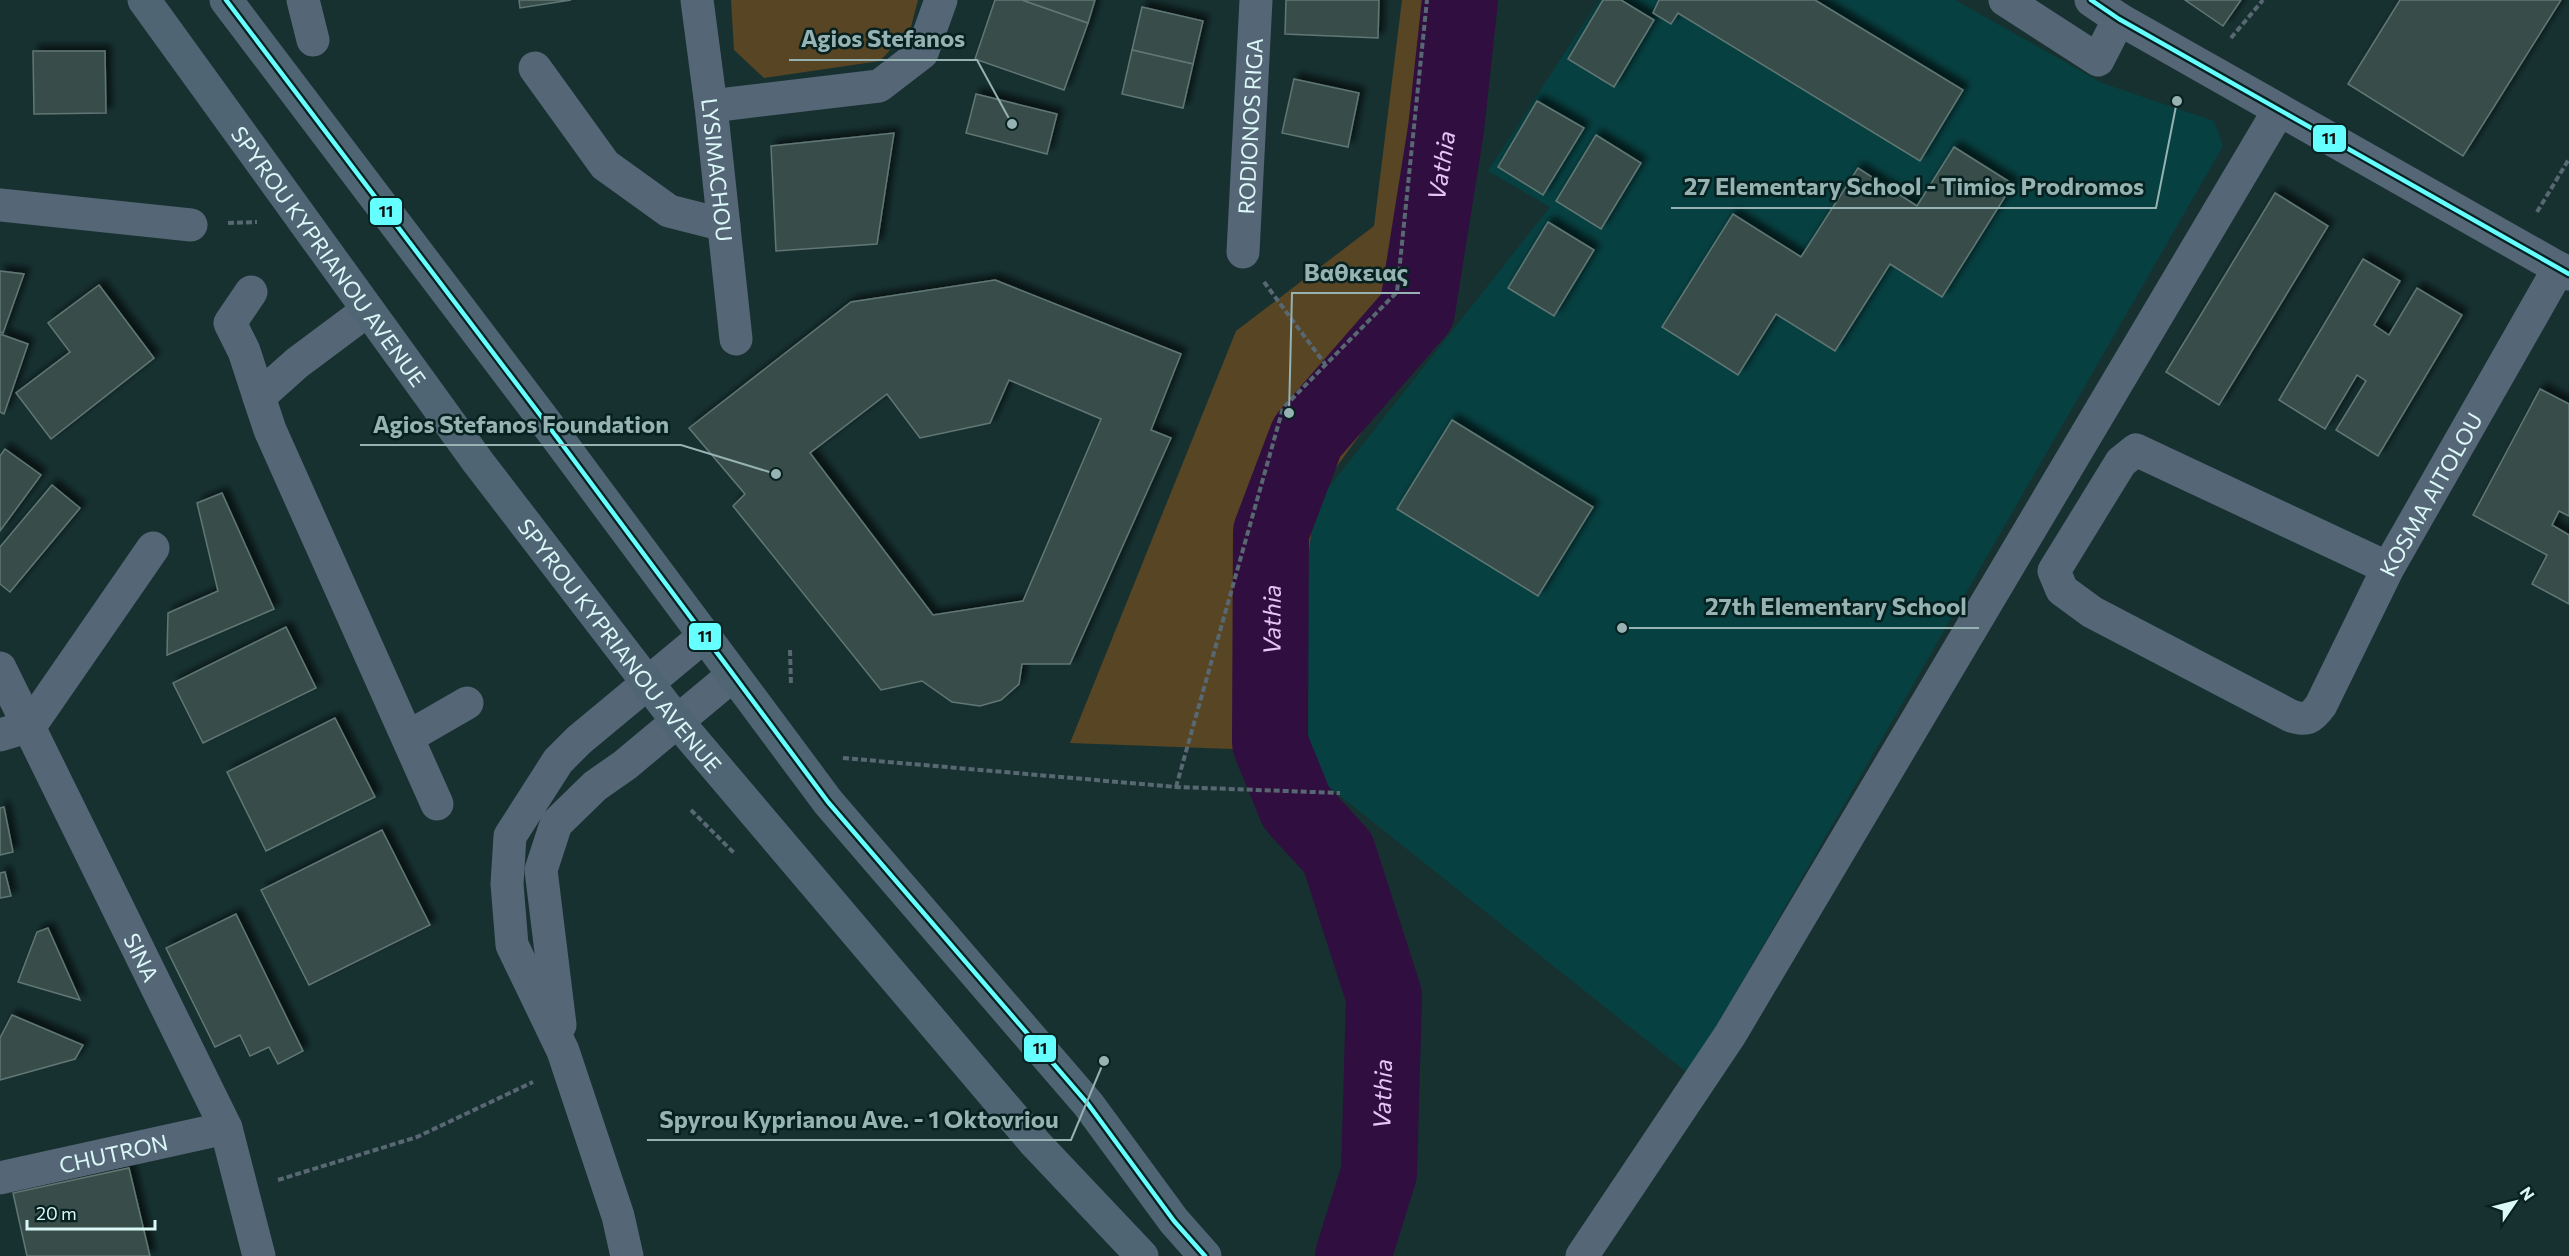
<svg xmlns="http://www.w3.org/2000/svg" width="2569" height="1256" font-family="Commissioner,sans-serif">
  <defs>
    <filter id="shadow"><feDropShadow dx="5.5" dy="-5.5" stdDeviation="3" flood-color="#0009"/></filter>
  </defs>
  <rect width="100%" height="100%" fill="#173131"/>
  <polygon fill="#074041" points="1599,0 1955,0 2102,83 2214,121 2223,146 1689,1074 1284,751 1315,505 1550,207 1488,171"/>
  <g fill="#584523">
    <polygon points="731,0 918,0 911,27 880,61 764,78 734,50"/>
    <polygon points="1402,0 1480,0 1450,311 1316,495 1284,751 1070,743 1236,331 1374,226"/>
  </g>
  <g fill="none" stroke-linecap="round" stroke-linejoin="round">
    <path stroke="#300e3f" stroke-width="76" id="s1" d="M1353,1256L1379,1173L1384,996L1338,853L1296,807L1270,743L1271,532L1307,437L1417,311L1446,129L1460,0"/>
  </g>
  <g fill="#374d4a" stroke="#617774" stroke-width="1.5" fill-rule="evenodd" filter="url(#shadow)">
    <polygon points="519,0 571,0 520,8"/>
    <polygon points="995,0 1022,0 1088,23 1064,90 975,59"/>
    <polygon points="1022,0 1095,0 1088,23"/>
    <polygon points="1286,0 1379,0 1378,38 1285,34"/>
    <polygon points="1603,0 1621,0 1654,20 1614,87 1568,59"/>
    <polygon points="1659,0 1815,0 1963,90 1920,161 1678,13 1671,24 1653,13"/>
    <polygon points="2185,0 2241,0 2223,26"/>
    <polygon points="2400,0 2561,0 2463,156 2348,84"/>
    <polygon points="1142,7 1203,21 1193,64 1132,50"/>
    <polygon points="1132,50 1193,64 1183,108 1122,94"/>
    <polygon points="33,51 105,51 106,113 34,114"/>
    <polygon points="1294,79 1359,93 1348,147 1282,133"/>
    <polygon points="976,94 1057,114 1047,154 966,133"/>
    <polygon points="1537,101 1584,128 1543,195 1498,167"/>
    <polygon points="894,133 877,244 776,251 771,146"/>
    <polygon points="1596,135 1641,163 1601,229 1556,201"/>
    <polygon points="1954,147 2013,184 1942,297 1890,264 1835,351 1776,314 1738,375 1662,327 1733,214 1801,257 1858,168 1917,206"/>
    <polygon points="2275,193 2328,226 2219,405 2166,372"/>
    <polygon points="1548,222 1594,250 1554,316 1508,288"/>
    <polygon points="2363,259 2400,281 2374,325 2389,335 2417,288 2462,315 2378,456 2336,430 2366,381 2357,375 2325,429 2279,400"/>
    <polygon points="0,271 24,274 3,333 0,332"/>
    <path d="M995,280L1181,354L1151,430L1171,438L1070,664H1022L1019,684L1001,700L980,706L952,702L922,681L881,690L733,506L745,494L689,428L851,302ZM1009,380L1101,419L1023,601L933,615L810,453L887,394L920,438L990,423Z"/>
    <polygon points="99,285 154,358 51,439 16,393 70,352 48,323"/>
    <polygon points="0,334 28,344 4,414 0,412"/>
    <polygon points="2540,389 2569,404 2569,516 2559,511 2552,525 2569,535 2569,604 2532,584 2547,555 2473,515"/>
    <polygon points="1452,420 1593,507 1538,596 1397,509"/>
    <polygon points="5,449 41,475 0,531 0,456"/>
    <polygon points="52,485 80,508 10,592 0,584 0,547"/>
    <polygon points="222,493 274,609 167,655 168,613 218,591 197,503"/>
    <polygon points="286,627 316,688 203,743 173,683"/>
    <polygon points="335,718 375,797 266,851 227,772"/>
    <polygon points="4,807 13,852 0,855 0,808"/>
    <polygon points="382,830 430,925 309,985 261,890"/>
    <polygon points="5,872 11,896 0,898 0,873"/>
    <polygon points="236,914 303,1051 278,1064 269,1047 250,1056 240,1035 215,1047 166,948"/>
    <polygon points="48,928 80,1000 18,982 37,932"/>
    <polygon points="12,1015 83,1045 75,1059 0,1080 0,1038"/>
    <polygon points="129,1168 150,1256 27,1256 13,1193"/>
  </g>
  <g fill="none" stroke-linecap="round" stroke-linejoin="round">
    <g stroke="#586872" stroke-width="4" stroke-dasharray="6 3" stroke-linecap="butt">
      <polyline points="2231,38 2263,0"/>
      <polyline points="2537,212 2569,159"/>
      <polyline points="228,223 257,222"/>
      <polyline points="1264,282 1325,364"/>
      <polyline points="790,650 791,685"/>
      <polyline points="843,758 1176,787 1340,793"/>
      <polyline points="1176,787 1283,408 1397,292 1427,0"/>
      <polyline points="691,810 735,854"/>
      <polyline points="278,1180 417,1137 533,1082"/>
    </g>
    <g stroke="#567" stroke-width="33">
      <polyline points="303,0 313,40"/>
      <path id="s2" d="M697,0L711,106L736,339"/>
      <polyline points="2005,0 2098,60 2119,19"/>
      <polyline points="2091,0 2119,19 2569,274"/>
      <polyline points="535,68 605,165 669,211 724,225"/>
      <polyline points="711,106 879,86 922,53 941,0"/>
      <polyline points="0,205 191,225"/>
      <path id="s3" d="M1243,252L1256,0"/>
      <polyline points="251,292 230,323 244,351 259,397"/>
      <polyline points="368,310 297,363 259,397 270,430 437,804"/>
      <path id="s4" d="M2388,568L2136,450L2121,462L2054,571L2062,590L2092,612L2291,716C2307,721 2311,719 2321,705L2388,568L2559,268"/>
      <path id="s5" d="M0,668L226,1128L259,1256"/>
      <polyline points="0,735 30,726 153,548"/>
      <polyline points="408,737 467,703"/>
      <polyline points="560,1025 541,870 556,824 595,786 625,765 733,675"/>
      <path id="s6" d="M0,1178L226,1128"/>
      <polyline points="627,1256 618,1216 563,1051 512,945 507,884 510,836 558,761 579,740 703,637"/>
      <polyline points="1582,1256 1730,1035 2279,110"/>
    </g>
    <g stroke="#4f6574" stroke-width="33">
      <path id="s7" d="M144,0L478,462L677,721L1035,1143L1142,1256"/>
      <polyline points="226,0 550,428 828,802 1088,1104 1174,1221 1205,1256"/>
    </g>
    <g stroke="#072020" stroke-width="9">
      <g id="bus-1">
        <polyline points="226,0 550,428 828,802 1088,1104 1174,1221 1205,1256"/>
        <polyline points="2091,0 2119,19 2569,274"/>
      </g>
    </g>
    <use href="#bus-1" stroke="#6ff" stroke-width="4.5"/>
  </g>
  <g text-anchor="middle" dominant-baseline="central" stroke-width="5" stroke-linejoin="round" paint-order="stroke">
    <g font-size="22" fill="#dbf8f8" stroke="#072020">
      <text stroke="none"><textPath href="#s3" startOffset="126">RODIONOS RIGA</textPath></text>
      <text stroke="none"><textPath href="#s2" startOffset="171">LYSIMACHOU</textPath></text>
      <text stroke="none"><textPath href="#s7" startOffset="316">SPYROU KYPRIANOU AVENUE</textPath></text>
      <text stroke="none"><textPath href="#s4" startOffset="981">KOSMA AITOLOU</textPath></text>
      <text stroke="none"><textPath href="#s7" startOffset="802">SPYROU KYPRIANOU AVENUE</textPath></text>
      <text stroke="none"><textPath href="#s5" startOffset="322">SINA</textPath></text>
      <text stroke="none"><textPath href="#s6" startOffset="116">CHUTRON</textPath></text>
    </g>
    <g font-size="24" font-style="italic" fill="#e7c4f6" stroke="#072020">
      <text stroke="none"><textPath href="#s1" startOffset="1173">Vathia</textPath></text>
      <text stroke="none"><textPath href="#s1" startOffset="669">Vathia</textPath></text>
      <text stroke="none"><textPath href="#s1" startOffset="166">Vathia</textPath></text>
    </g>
  </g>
  <path fill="none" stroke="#96b2b2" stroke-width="2" d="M1012 124L977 60H789M2177 101L2156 208H1671M1289 413L1292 293H1420M776 474L681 445H360M1622 628L1693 628H1979M1104 1061L1071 1140H647"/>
  <g fill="#96b2b2" stroke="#072020" stroke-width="2">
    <circle cx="1012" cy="124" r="6"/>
    <circle cx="2177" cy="101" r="6"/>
    <circle cx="1289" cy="413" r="6"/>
    <circle cx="776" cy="474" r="6"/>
    <circle cx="1622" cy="628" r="6"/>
    <circle cx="1104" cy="1061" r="6"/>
  </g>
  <g font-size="24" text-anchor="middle" font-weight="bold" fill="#96b2b2" stroke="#072020" stroke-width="5" stroke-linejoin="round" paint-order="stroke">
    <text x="883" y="47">Agios Stefanos</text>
    <text x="1914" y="195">27 Elementary School - Timios Prodromos</text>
    <text x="1356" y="281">Βαθκειας</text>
    <text x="521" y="433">Agios Stefanos Foundation</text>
    <text x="1836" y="615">27th Elementary School</text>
    <text x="859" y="1128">Spyrou Kyprianou Ave. - 1 Oktovriou</text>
  </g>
  <g stroke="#072020" stroke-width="2">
    <rect x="2312" y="124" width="35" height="29" rx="6" fill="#6ff"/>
    <rect x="369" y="197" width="34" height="29" rx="6" fill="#6ff"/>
    <rect x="688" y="622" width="34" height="29" rx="6" fill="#6ff"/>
    <rect x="1023" y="1034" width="34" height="29" rx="6" fill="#6ff"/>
  </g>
  <g font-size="16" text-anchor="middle" font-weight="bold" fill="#111">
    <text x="2329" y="144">11</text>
    <text x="386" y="217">11</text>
    <text x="705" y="642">11</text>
    <text x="1040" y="1054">11</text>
  </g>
  <g transform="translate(2515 1202) rotate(55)" stroke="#072020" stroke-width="4.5" paint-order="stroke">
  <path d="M0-4.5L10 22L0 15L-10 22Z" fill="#dbf8f8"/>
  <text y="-9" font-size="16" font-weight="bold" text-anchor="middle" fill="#dbf8f8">N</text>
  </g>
  <path d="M27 1220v9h128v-9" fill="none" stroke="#dbf8f8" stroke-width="3"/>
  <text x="36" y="1220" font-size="18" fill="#dbf8f8" stroke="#072020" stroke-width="4.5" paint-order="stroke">20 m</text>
</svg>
